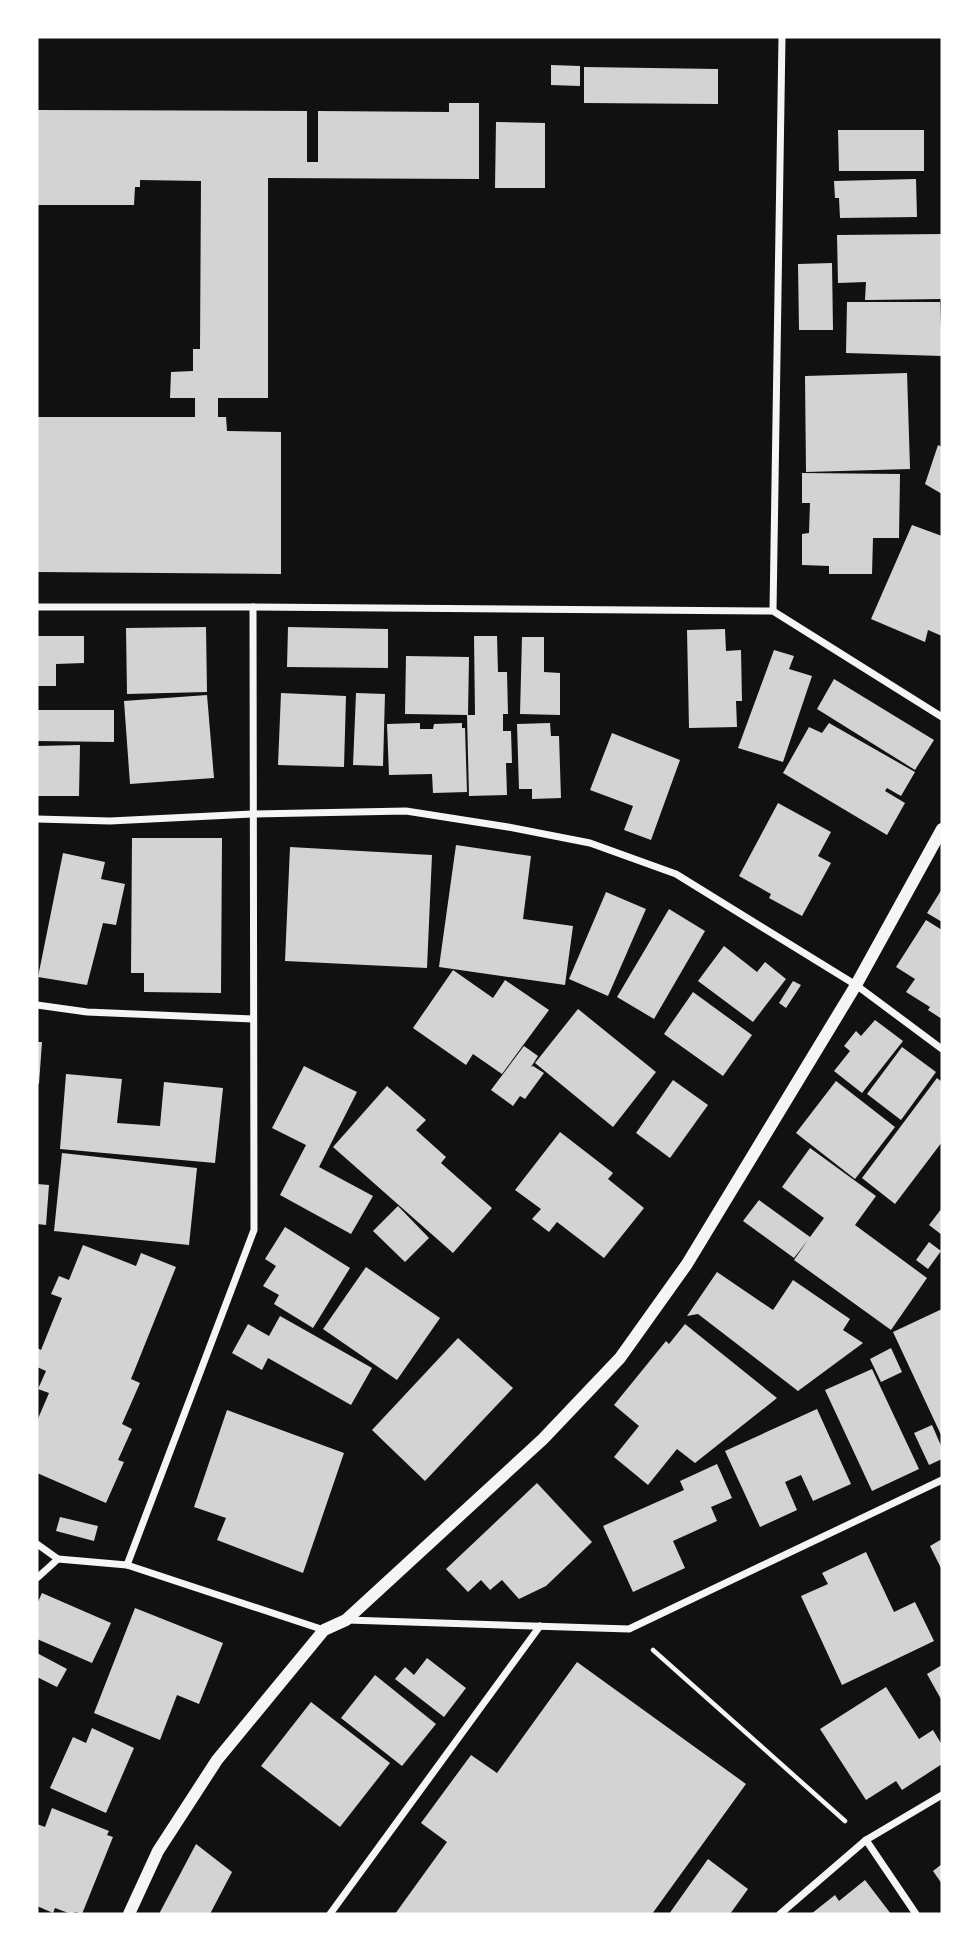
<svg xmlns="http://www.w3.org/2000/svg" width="979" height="1951" font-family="Merriweather,serif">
  <rect width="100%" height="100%" fill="#111"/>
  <g fill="#d3d3d3">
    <polygon points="551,65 580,66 580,86 551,85"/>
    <polygon points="584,67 718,69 718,104 584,103"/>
    <polygon points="449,103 479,103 479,179 268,178 268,398 218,398 218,417 226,417 227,431 281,432 281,574 37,572 37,417 195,417 195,398 170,398 171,372 193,371 193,349 200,349 201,181 140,180 140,187 135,187 134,205 37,205 37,110 307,111 307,162 318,162 318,111 449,112"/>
    <polygon points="496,122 545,123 545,188 495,188"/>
    <polygon points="838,130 924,130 924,171 839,171"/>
    <polygon points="916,179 917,217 840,218 839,198 835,198 834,181"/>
    <polygon points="942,234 942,299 865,300 866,282 838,283 837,235"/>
    <polygon points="832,263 833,330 799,330 798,264"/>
    <polygon points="847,302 940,302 942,356 846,353"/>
    <polygon points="907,373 910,469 806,472 805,376"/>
    <polygon points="938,445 942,447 942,494 925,484"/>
    <polygon points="802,473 900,474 899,538 873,538 872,574 829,574 829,566 802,565 802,534 809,533 810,503 802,503"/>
    <polygon points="912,525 942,536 942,636 928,630 925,642 871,619"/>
    <polygon points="206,627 207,692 127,694 126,628"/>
    <polygon points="288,627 388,629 388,668 287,667"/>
    <polygon points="725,629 726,651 741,650 742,701 736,701 737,727 689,728 687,630"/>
    <polygon points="37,636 84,636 84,663 56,664 56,686 37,686"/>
    <polygon points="474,636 497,636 498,672 507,672 508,714 503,714 503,731 511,731 512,763 506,763 507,795 469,796 467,715 475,715"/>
    <polygon points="522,637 544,637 544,672 560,673 560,715 520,714"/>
    <polygon points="774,650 794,656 789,669 812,676 783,762 738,748"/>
    <polygon points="406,656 469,657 468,715 405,714"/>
    <polygon points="834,679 934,740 915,770 817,709"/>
    <polygon points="281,693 346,696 344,767 278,765"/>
    <polygon points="356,693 385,694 383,766 353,765"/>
    <polygon points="207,695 214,778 130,784 124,701"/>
    <polygon points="37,710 114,710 114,742 37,741"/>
    <polygon points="420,723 420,729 433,729 434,724 462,723 462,728 465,728 467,792 433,793 432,774 389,775 387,724"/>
    <polygon points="550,723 551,736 559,736 561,798 532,799 532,789 519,789 517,724"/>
    <polygon points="829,723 915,772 901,796 887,788 885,791 905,803 887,835 783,773 809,727 822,733"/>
    <polygon points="612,733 680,760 651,840 624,830 633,806 590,790"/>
    <polygon points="80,745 79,796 37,796 37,746"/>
    <polygon points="778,803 831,832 818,856 831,863 802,916 769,898 771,894 739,876"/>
    <polygon points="132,838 222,838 221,993 144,992 144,973 131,973"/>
    <polygon points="456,845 531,856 523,919 573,926 565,985 439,967"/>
    <polygon points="290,847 432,855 427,968 285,961"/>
    <polygon points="63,853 105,862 101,879 125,884 116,925 103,923 87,985 38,977"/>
    <polygon points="942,889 942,922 927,913"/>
    <polygon points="606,892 646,909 608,996 569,979"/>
    <polygon points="669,909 705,931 654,1019 617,997"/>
    <polygon points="926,920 942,930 942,1019 928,1010 930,1007 906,992 915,979 896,967"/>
    <polygon points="724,946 757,972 765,962 786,979 753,1022 698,981"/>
    <polygon points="453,970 493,998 505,980 549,1010 502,1074 473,1054 466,1065 413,1028"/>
    <polygon points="793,981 801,985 786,1008 779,1003"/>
    <polygon points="693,992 752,1035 723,1076 664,1034"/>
    <polygon points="578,1009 656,1072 613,1127 535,1063"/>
    <polygon points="875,1020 903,1041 862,1093 834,1071 850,1051 844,1046 856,1031 861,1036"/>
    <polygon points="37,1042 42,1042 39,1084 37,1084"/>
    <polygon points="524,1046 538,1056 531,1067 533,1066 544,1073 525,1099 520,1096 513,1106 491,1090"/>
    <polygon points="902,1047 936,1072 901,1120 867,1094"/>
    <polygon points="304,1066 357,1092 319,1167 373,1196 351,1234 280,1195 306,1145 272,1128"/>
    <polygon points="66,1074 122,1079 117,1123 160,1126 164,1082 223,1088 215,1163 60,1149"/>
    <polygon points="937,1078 942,1082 942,1142 895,1204 862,1178"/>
    <polygon points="673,1080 708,1105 670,1158 636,1133"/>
    <polygon points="836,1081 895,1127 855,1179 796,1133"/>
    <polygon points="387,1086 426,1120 416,1130 446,1157 441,1163 492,1208 453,1253 333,1147"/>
    <polygon points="560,1132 613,1173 608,1179 644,1208 604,1258 557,1222 549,1232 532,1219 541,1209 515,1190"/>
    <polygon points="810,1148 876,1196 855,1225 927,1278 891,1330 794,1260 808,1240 794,1258 743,1221 759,1200 810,1237 824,1218 782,1187"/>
    <polygon points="62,1153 197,1168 189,1245 54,1231"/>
    <polygon points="37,1184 49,1185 46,1225 37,1224"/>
    <polygon points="398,1206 429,1238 405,1262 373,1231"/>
    <polygon points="942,1208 942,1235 929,1225"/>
    <polygon points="285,1227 350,1268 313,1328 274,1304 279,1295 263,1286 276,1266 265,1259"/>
    <polygon points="929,1242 941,1251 928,1269 916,1260"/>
    <polygon points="83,1245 136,1266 141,1253 176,1267 131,1379 140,1383 122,1424 132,1429 118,1460 124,1462 106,1503 37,1473 37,1421 49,1393 38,1389 46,1371 37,1367 37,1348 41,1350 62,1298 51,1294 59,1276 69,1280"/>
    <polygon points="366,1267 440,1318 397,1380 323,1329"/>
    <polygon points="717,1272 773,1310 793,1280 850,1319 843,1330 863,1343 798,1391 698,1314 687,1316"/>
    <polygon points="942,1309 942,1437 893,1332"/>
    <polygon points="280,1316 372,1368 351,1405 268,1358 262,1370 232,1353 248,1324 269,1336"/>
    <polygon points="685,1324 777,1398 695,1463 677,1449 648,1485 614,1457 639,1426 614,1405 666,1341 669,1344"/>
    <polygon points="458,1338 513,1388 425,1481 372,1430"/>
    <polygon points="891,1348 902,1372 881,1382 870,1359"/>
    <polygon points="872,1369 919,1469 872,1491 825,1390"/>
    <polygon points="817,1409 851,1484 813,1501 801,1475 785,1482 797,1510 760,1527 725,1451"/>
    <polygon points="227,1410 344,1453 303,1573 217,1540 226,1518 194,1507"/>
    <polygon points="932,1425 942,1448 942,1459 929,1465 914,1433"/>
    <polygon points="717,1464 732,1498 711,1507 717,1521 673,1541 685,1568 633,1592 603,1526 684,1490 680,1481"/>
    <polygon points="537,1483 592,1542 546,1586 519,1599 502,1580 490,1590 481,1580 468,1592 446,1569"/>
    <polygon points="60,1517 98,1526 94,1541 56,1531"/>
    <polygon points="942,1539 942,1570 930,1546"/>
    <polygon points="866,1552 894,1612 915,1602 934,1641 842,1685 801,1596 828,1584 822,1573"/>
    <polygon points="42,1593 111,1623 92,1663 37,1639 37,1604"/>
    <polygon points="135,1608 223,1643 199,1704 177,1695 160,1740 94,1713"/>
    <polygon points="37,1653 67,1669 57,1687 37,1677"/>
    <polygon points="427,1658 466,1688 444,1717 395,1679 405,1667 414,1675"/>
    <polygon points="577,1662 746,1784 652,1914 395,1914 447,1842 421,1823 471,1755 497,1773"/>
    <polygon points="942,1665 942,1701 927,1674"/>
    <polygon points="375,1675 436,1724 402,1766 341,1718"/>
    <polygon points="886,1687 919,1739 933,1730 942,1745 942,1764 902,1790 896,1781 866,1800 820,1729"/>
    <polygon points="311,1702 390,1763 340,1827 261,1766"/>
    <polygon points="92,1728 134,1748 106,1813 50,1788 73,1737 86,1743"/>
    <polygon points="52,1808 109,1831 107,1835 113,1837 82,1914 76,1912 71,1914 55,1908 53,1913 37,1906 37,1824 45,1827"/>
    <polygon points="196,1844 232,1872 210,1914 159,1914"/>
    <polygon points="708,1859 748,1889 730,1914 669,1914"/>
    <polygon points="942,1864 942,1884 933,1871"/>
    <polygon points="865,1880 891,1914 811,1914 835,1895 839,1901"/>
  </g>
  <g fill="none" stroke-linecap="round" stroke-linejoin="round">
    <polyline stroke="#f5f5f5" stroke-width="4.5" points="653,1650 845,1821"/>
    <g stroke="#f5f5f5" stroke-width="7">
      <polyline points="37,607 253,607 773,611 942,717"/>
      <polyline points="773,611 782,37"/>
      <polyline points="37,819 110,821 252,814 406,811 508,827 590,843 676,874 856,985 942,1049"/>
      <polyline points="37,1005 87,1012 253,1019"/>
      <polyline points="37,1544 58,1559 127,1565 324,1630"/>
      <polyline points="127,1565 254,1230 253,607"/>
      <polyline points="37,1578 58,1559"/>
      <polyline points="347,1620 629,1629 942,1480"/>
      <polyline points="866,1840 916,1914"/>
      <polyline points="330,1914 540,1626"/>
      <polyline points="780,1914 866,1840 942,1795"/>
    </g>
    <polyline stroke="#f5f5f5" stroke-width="12" points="129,1914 158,1851 217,1760 324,1630 346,1620 543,1439 620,1358 687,1264 856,985 942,829"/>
  </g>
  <rect width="979" height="1951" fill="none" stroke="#ffffff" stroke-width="77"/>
</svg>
